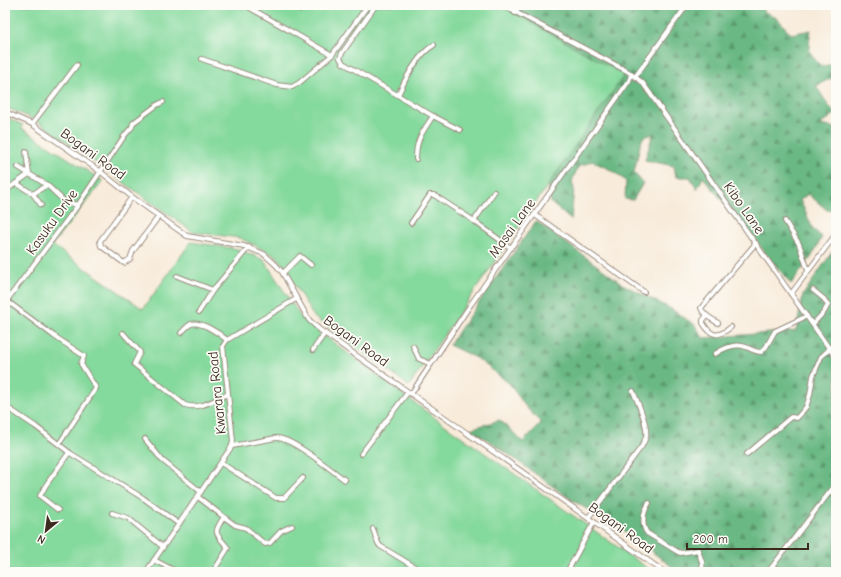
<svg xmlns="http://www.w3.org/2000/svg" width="841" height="577" font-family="'Comic Neue',sans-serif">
  <defs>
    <pattern id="forest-firs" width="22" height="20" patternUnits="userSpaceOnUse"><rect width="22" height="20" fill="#6bb984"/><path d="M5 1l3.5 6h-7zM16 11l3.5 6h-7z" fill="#59976b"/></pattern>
  </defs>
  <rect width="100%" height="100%" fill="#fdfcf7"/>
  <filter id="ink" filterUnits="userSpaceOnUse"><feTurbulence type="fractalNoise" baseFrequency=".025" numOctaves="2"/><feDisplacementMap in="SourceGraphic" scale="8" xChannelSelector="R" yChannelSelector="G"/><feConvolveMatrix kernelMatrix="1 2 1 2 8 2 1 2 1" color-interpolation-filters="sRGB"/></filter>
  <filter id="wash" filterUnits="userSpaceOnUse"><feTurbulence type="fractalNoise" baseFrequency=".012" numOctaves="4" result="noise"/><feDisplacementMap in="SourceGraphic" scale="16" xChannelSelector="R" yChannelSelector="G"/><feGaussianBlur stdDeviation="0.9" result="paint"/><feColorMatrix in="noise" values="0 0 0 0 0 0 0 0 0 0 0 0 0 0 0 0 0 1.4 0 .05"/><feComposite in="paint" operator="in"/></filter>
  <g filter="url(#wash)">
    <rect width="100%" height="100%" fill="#f8ebda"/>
    <g fill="url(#forest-firs)" stroke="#537251">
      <path d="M483,5H763V11L778,19L791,34L811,30C808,48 807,52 821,66L836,64V98L833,77L816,86L828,105L836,113L820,125L836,128V211L827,210L808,194L800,200L813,229L822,237L812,256L791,284L703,177L697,189L690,177H676L674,166L645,160L653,134L643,137L639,149L634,173L643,183L633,200L625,199L626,181L613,171L592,161L578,167L572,181L574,189L571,220L551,203L547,172Z"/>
      <polygon points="536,221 624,285 671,309 695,325 703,338 796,331 803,295 836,246 836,572 679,572 623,530 570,499 497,446 470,429 500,420 523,442 541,423 526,407 510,384 478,359 449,345"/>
    </g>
    <g fill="#84d99c" stroke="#60825d">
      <polygon points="5,5 500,5 624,75 409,386 314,317 278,257 240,238 193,232 36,120 5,107"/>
      <polygon points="5,117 23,125 21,128 103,181 52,245 143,309 191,242 238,249 264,260 302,319 428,413 653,572 5,572"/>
    </g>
  </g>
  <g filter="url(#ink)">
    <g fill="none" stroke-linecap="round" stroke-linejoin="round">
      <g stroke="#9a8a7c" stroke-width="6">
        <g id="street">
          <polyline points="245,5 332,55"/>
          <polyline points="293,5 300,10"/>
          <path d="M376,5L342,53L340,58L343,63L433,116C422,133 416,139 416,159"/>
          <polyline points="502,5 627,71 642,82 836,358"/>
          <polyline points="515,13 520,5"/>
          <polyline points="202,59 277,85 292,87 299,83 332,55 368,5"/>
          <polyline points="635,77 687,5"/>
          <path d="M398,95C405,79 419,53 434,45"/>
          <polyline points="5,112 32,124 101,172 132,197 187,236 244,246 264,254 276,265 282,272 309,320 320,330 588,518 664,572"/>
          <polyline points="433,116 460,130"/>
          <polyline points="32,124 77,65"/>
          <polyline points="18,167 47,185 65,202 78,205"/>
          <polyline points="16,183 33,194 47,185"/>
          <polyline points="5,191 29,174 26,152"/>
          <polyline points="33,194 41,205"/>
          <polyline points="132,197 100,241 101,246 124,263 130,259 133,251 159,216"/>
          <polyline points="535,215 644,292"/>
          <polyline points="474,221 494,192"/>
          <polyline points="785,221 799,244 808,270"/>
          <polyline points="411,223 430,195 434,195 474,221 511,248"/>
          <polyline points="283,273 300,256 311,265"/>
          <polyline points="177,276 213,290"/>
          <polyline points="791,294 836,234"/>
          <polyline points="7,301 54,336 84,356 81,364 96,388 59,444"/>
          <polyline points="5,303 78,205 125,135 132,127 133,123 157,105 163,102"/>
          <polyline points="199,312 213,290 249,247"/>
          <path d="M707,316L703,320V323C712,338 719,337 731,327"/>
          <path d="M718,323C712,319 703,315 701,308L756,243"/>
          <polyline points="813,324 824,312 828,305 824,299 813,290"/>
          <path d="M123,333L140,352L134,364L185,405C200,410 214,400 228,394"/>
          <path d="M181,333C184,330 187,326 191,324C201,321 219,333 227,340"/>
          <polyline points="413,346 419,359 431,364"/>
          <polyline points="313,350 325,333"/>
          <path d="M715,354C724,348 735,343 746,347C751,349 755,352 761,352L766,347L775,331L807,316"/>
          <polyline points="411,394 471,304 629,81 631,75"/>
          <polyline points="5,406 35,426 70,453"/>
          <polyline points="145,439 162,460 201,492"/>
          <path d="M232,446L276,438C291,437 331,470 345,480"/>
          <polyline points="361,454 408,392"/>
          <polyline points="747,454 791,417 797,418 806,407 810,395 813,376 821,357 836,343"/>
          <polyline points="221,463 276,498 284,498 303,478"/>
          <path d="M198,497L224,517C212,534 216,533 228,548L213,572"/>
          <path d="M649,503C643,512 641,524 647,533L678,552L681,553L698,550L702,562L703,572"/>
          <polyline points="58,510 40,496 46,485 68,454 70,453 143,498 179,524"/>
          <polyline points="112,513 128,518 163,547"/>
          <polyline points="224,517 235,525 246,528 265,544 270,543 281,531 292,526"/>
          <path d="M588,518L642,446C643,443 645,440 646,437C648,424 638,403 633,391"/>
          <polyline points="373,529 378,543 380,546 423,572"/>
          <polyline points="154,560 177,572"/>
          <polyline points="5,569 10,572"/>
          <polyline points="146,572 232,446 233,441 223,346 227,340 296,299"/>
          <polyline points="567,572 594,522"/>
          <polyline points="768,572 836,484"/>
        </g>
      </g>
      <use href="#street" stroke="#fff" stroke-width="4"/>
    </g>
  </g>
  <g text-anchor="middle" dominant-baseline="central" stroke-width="3.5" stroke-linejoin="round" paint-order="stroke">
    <g font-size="14" fill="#3b2a1e" stroke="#fdfcf7">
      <text transform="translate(93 154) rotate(36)">Bogani Road</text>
      <text transform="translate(744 208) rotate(55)">Kibo Lane</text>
      <text transform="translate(52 222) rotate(-54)">Kasuku Drive</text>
      <text transform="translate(512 228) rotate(-54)">Masai Lane</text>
      <text transform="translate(356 341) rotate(36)">Bogani Road</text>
      <text transform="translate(217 393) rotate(-96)">Kwarara Road</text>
      <text transform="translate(621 528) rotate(36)">Bogani Road</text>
    </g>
  </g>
  <rect width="841" height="577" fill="none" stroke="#fdfcf7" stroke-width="20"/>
  <g transform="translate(46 531) rotate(209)" stroke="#fdfcf7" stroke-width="3" paint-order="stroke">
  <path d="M0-3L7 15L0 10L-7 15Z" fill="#3b2a1e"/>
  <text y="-6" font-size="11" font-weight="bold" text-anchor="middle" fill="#3b2a1e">N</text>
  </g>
  <path d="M687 543v6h121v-6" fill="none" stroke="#3b2a1e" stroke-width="2"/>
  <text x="693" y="543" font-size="12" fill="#3b2a1e" stroke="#fdfcf7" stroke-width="3" paint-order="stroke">200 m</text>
</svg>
